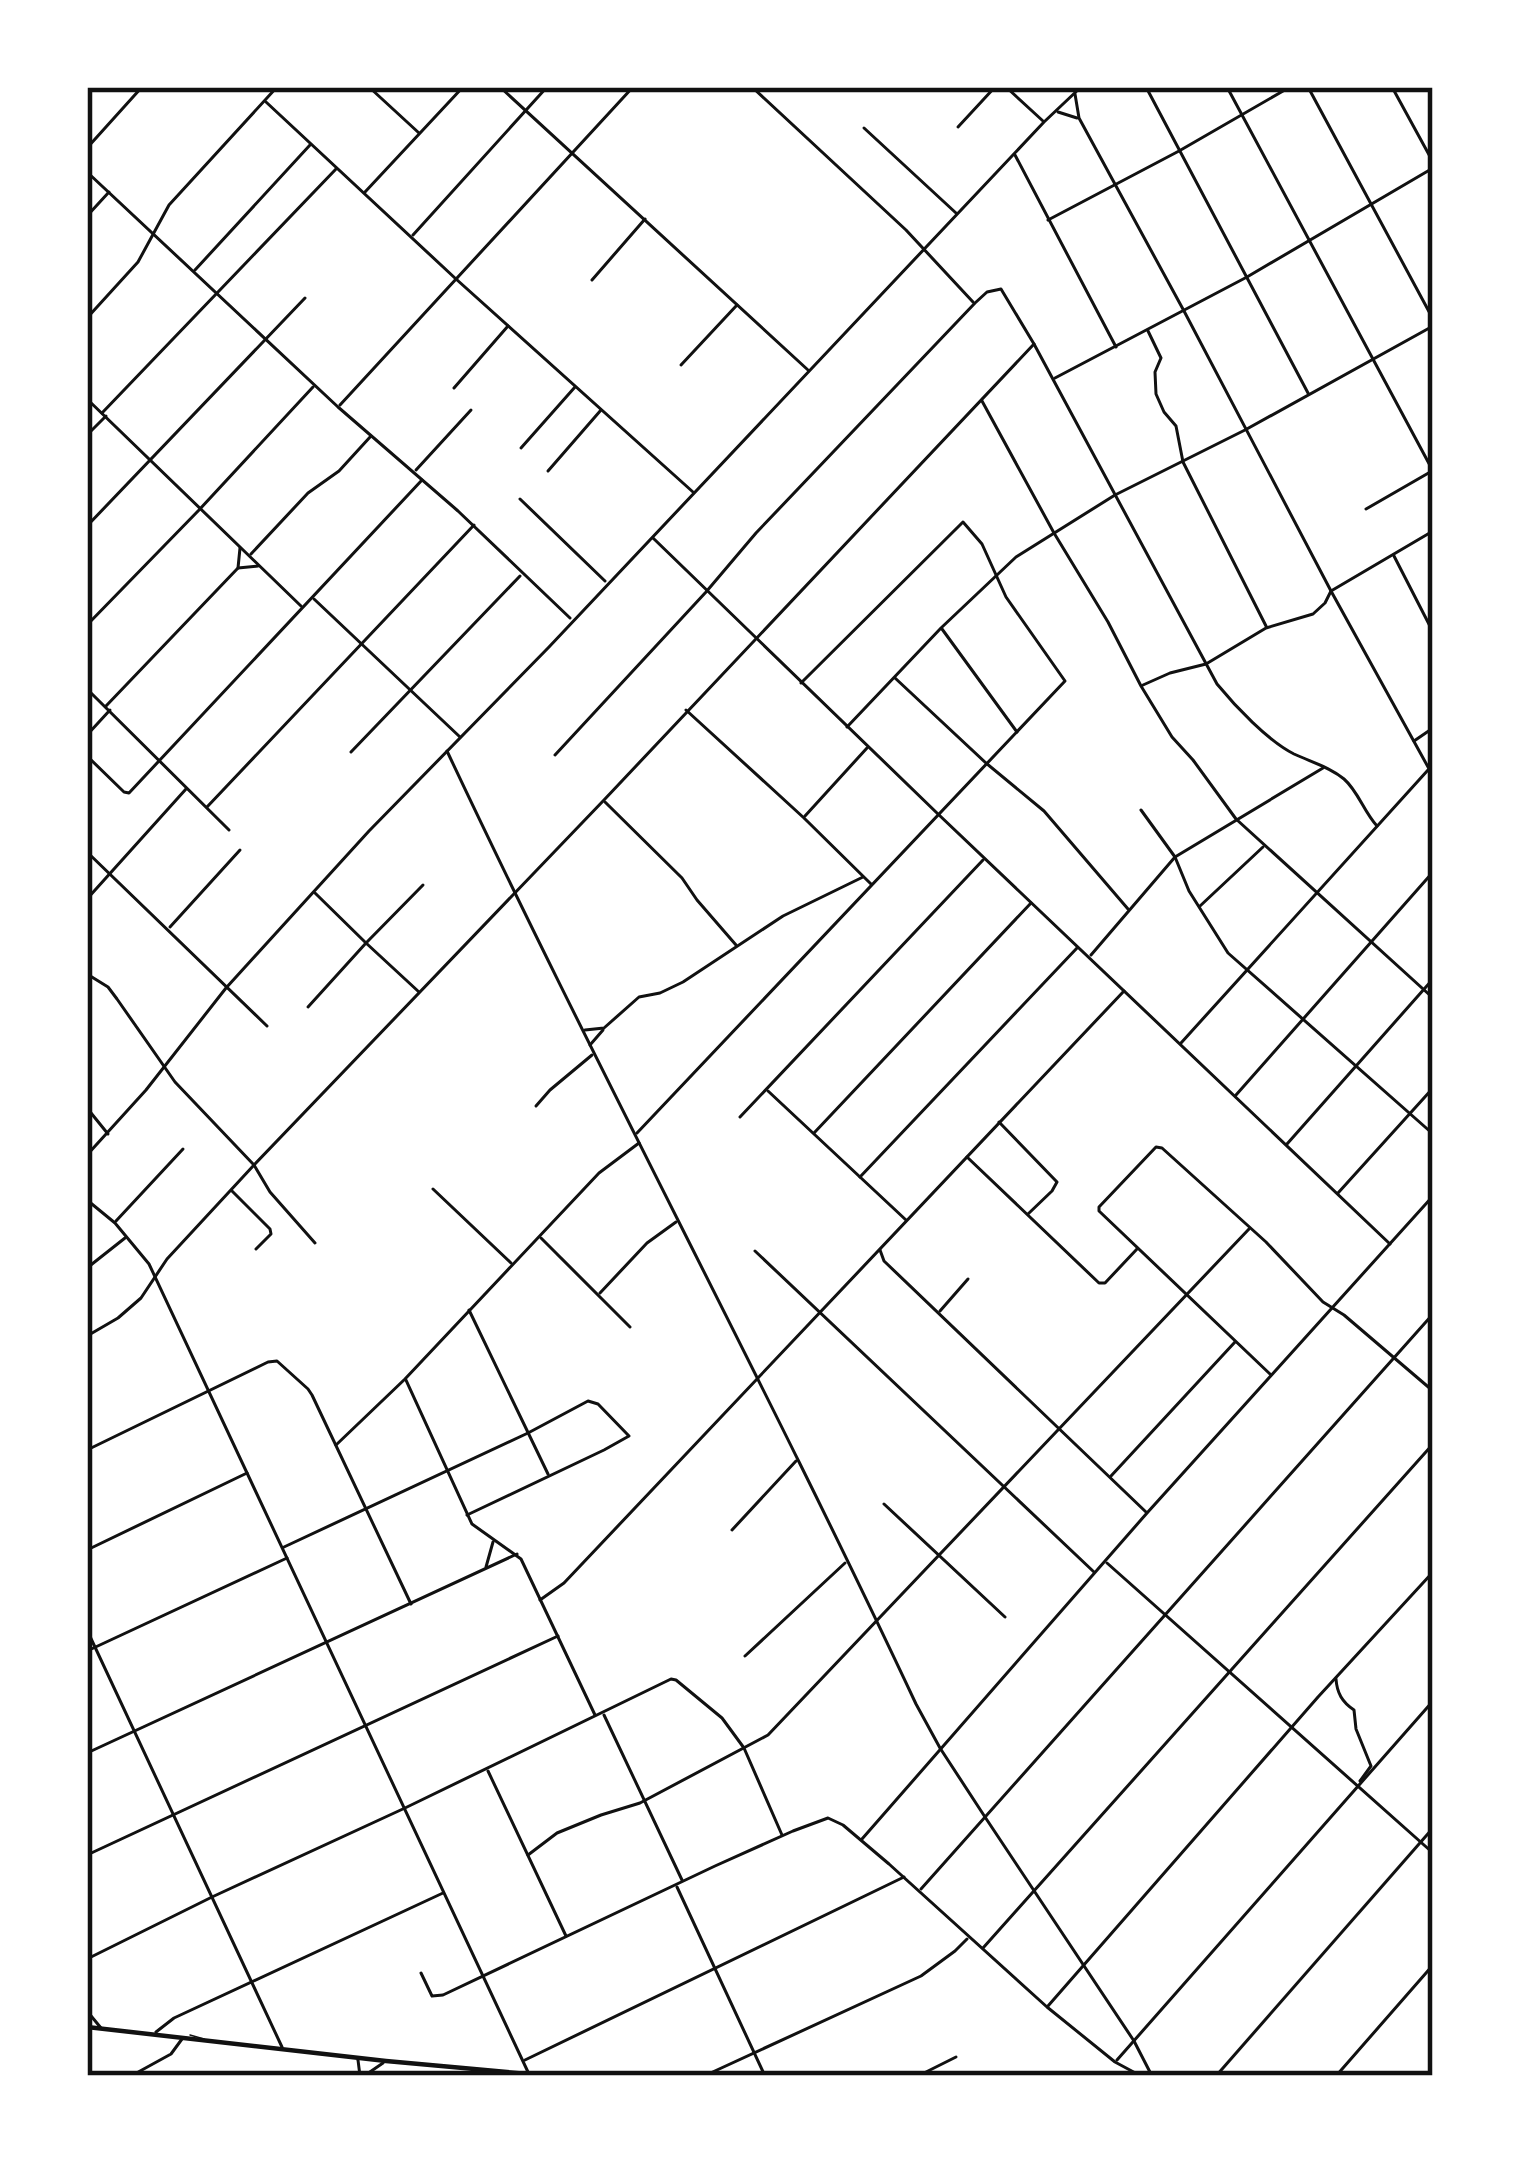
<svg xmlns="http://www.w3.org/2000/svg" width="1520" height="2163" font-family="Arial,sans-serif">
  <rect width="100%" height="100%" fill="#fff"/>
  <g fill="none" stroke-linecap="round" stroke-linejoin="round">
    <polyline stroke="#111" stroke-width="1.5" points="190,2035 204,2039"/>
    <g stroke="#111" stroke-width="3">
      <polyline points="369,87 419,133"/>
      <polyline points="500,87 808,370"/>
      <polyline points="752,87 906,230 973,302"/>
      <polyline points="1006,87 1043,121"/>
      <polyline points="1146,87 1308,393"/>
      <polyline points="1227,87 1433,471"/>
      <polyline points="1308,87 1433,319"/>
      <polyline points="1392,87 1433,162"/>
      <polyline points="1075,94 1079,118 1184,311 1331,591 1433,776"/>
      <polyline points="266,102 456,279 693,492"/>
      <polyline points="1058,112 1077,118"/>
      <polyline points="958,127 995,87"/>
      <polyline points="864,128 956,213"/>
      <polyline points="87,148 142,87"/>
      <polyline points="1015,155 1116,347"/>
      <polyline points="87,172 338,407 458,511 570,618"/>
      <polyline points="365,192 463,87"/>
      <polyline points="87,216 109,192"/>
      <polyline points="1048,220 1179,151 1290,87"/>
      <polyline points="413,235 547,87"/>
      <polyline points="195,270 310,145"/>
      <polyline points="592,280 645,219"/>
      <polyline points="1148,331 1161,358 1155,372 1156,394 1164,412 1176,426 1183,462 1266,626"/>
      <polyline points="681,365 737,305"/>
      <polyline points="1055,378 1247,277 1433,168"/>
      <polyline points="454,388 508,326"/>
      <polyline points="87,399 301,606"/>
      <polyline points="982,401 1054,533 1108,622 1141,686 1172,737 1193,760 1236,819 1433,998"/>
      <polyline points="340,405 633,87"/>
      <polyline points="102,413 336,169"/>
      <polyline points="87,435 106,416"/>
      <polyline points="521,448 575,387"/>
      <polyline points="416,470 471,410"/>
      <polyline points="548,471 601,410"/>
      <polyline points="520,499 605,581"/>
      <polyline points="1366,509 1432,471"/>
      <polyline points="87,526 305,298"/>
      <polyline points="653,538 938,814 1390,1244"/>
      <polyline points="251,554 308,493 339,471 371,436"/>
      <polyline points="1394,556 1433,632"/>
      <polyline points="238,568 258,566"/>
      <polyline points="314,599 460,737"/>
      <polyline points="87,625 199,510 313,387"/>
      <polyline points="942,629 1017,732"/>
      <polyline points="895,678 986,763 1044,811 1128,909"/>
      <polyline points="1143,685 1170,673 1206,664 1266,628 1313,614 1325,603 1331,591 1433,531"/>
      <polyline points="87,689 229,830"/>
      <polyline points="106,706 238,568 240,548"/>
      <polyline points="686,710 804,818 871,884"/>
      <polyline points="847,727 941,628 1016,557 1115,495 1245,430 1433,326"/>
      <polyline points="87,735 110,710"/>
      <polyline points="1414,741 1433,728"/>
      <path d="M447,751C598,1072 766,1384 916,1704L940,1748L985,1817L1134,2041L1152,2076"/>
      <polyline points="351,752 520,576"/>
      <path d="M555,755L706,592L756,533L975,303L987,292L1001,289L1034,344L1217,684C1235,706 1268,741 1294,754C1311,762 1330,767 1344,779C1358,791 1364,812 1377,826"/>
      <polyline points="87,756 124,792 129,793 422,480"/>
      <polyline points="605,802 682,878 697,900 736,945"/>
      <polyline points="207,807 474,525"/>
      <polyline points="1141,810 1175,857 1189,891 1228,953 1433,1134"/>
      <polyline points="805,816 867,748"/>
      <polyline points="87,852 267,1026"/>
      <polyline points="315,893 366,943 423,885"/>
      <polyline points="87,899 186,789"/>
      <polyline points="1200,906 1263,847"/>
      <polyline points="170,927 240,850"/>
      <polyline points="1091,955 1175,857 1323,768"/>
      <polyline points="87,974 108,987 117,999 175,1082 254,1165 270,1192 315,1243"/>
      <polyline points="308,1007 366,943 419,992"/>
      <polyline points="585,1030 604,1028 639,997 660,993 683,982 783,916 863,877"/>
      <polyline points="1181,1043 1428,770"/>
      <polyline points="590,1045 603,1030"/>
      <polyline points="768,1091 906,1220"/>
      <polyline points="1236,1095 1433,872"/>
      <polyline points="536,1106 550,1090 592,1055"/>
      <polyline points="87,1108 108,1134"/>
      <polyline points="740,1117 983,860"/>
      <polyline points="999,1122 1057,1182 1052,1191 1028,1214"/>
      <polyline points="637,1133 1065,681 1006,597 982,544 963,522 801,683"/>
      <polyline points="814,1133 1031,903"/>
      <polyline points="1287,1144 1433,979"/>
      <polyline points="87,1155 146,1090 226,988 369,831 549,647 1044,122 1081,87"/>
      <polyline points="967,1157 1099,1283 1105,1283 1137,1249"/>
      <polyline points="860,1177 1077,948"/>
      <polyline points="433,1189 511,1263"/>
      <polyline points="232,1191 270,1229 271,1234 256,1249"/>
      <polyline points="1338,1193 1433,1088"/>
      <polyline points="87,1200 115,1223 149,1264 528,2072"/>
      <polyline points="116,1221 183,1149"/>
      <polyline points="541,1238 630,1327"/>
      <polyline points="880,1250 884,1261 1146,1512"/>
      <polyline points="755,1251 1094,1572"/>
      <polyline points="87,1268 125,1238"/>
      <polyline points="600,1293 647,1243 676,1222"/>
      <polyline points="469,1310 548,1474"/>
      <polyline points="940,1311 968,1279"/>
      <polyline points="87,1336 118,1318 141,1298 167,1259 254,1165 604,800 1034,344"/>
      <polyline points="1270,1374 1099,1211 1099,1207 1156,1147 1162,1148 1266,1242 1323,1302 1344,1315 1433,1391"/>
      <polyline points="406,1380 472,1524 521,1559 595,1715"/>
      <polyline points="336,1445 405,1379 599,1173 639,1143"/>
      <polyline points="87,1450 268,1362 277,1361 308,1389 312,1395 411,1604"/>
      <polyline points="1111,1476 1235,1342"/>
      <polyline points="884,1504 1005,1617"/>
      <polyline points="732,1530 796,1461"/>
      <polyline points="284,1547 528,1433 588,1401 598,1404 629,1436 604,1450 467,1515"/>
      <polyline points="87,1550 247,1473"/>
      <polyline points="1107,1563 1433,1853"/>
      <polyline points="486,1567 493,1542"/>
      <polyline points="540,1600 564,1583 1124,991"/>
      <polyline points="87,1630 282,2047"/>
      <polyline points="87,1651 287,1558"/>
      <polyline points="745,1656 845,1563"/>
      <path d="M1336,1679C1337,1693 1342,1702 1354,1710L1356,1729L1371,1766L1360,1781"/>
      <polyline points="604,1715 682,1880"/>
      <polyline points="87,1753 517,1554"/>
      <polyline points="488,1771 566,1936"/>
      <polyline points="862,1839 1147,1513 1433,1196"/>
      <polyline points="87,1855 558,1636"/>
      <polyline points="528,1855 557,1833 601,1815 640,1803 768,1735 1249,1229"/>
      <polyline points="677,1887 765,2076"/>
      <polyline points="921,1889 1433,1314"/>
      <polyline points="983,1948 1433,1444"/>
      <polyline points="87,1959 212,1897 405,1808 671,1679 676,1680 722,1718 744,1748 782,1835"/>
      <polyline points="421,1973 432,1996 443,1995 715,1866 793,1831 828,1818 843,1825 889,1864 1047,2007 1115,2062 1141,2076"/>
      <polyline points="1048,2006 1318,1697 1433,1572"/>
      <polyline points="87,2011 101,2028"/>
      <polyline points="156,2032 174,2018 443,1893"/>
      <polyline points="358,2060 360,2076"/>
      <polyline points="525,2060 904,1877"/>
      <polyline points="1117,2060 1433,1701"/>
      <polyline points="131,2076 171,2054 182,2039"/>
      <polyline points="364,2076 383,2063"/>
      <polyline points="704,2076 921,1976 955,1951 967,1939"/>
      <polyline points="918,2076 956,2057"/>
      <polyline points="1216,2076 1433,1828"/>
      <polyline points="1336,2076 1433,1965"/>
    </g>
    <polyline stroke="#111" stroke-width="3" points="87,318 138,262 169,205 277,87"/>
    <polyline stroke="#111" stroke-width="4.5" points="87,2027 386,2061 550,2076"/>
  </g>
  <rect width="1520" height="2163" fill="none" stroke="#ffffff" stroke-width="180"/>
  <rect x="90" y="90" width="1340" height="1983" fill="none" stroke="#111" stroke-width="4.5"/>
</svg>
